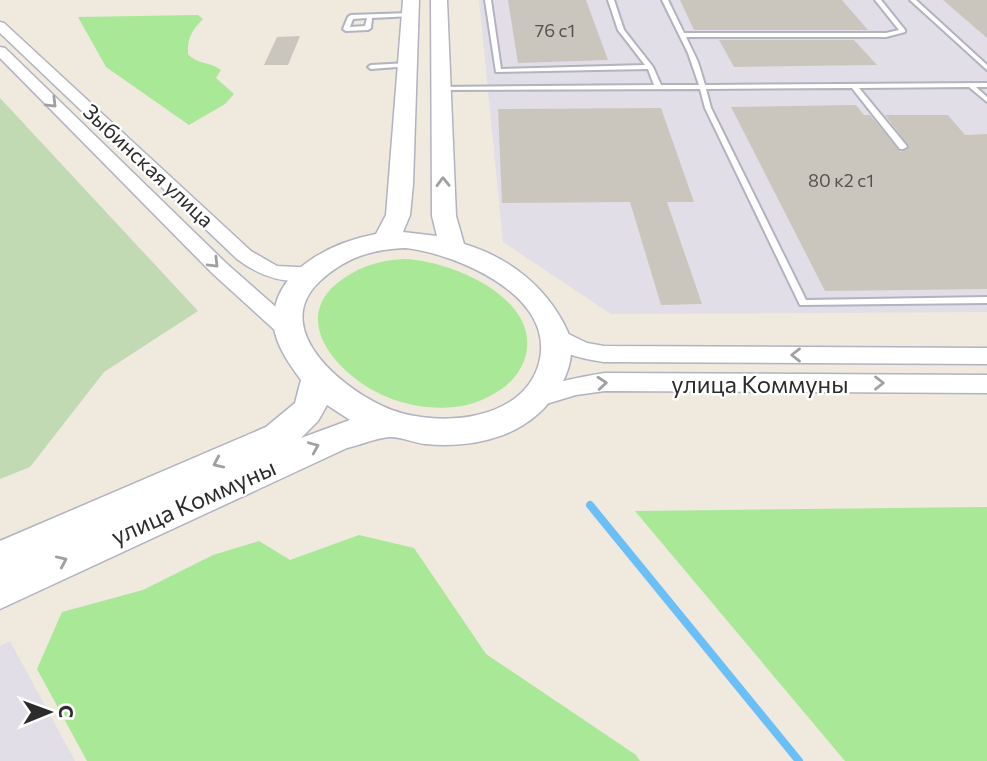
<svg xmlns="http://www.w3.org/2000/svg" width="987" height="761" font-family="Commissioner,sans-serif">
  <rect width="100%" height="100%" fill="#efe9de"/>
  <g fill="#e2dee7">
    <polygon points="479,0 987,0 987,312 611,314 503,242"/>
    <polygon points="10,641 75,761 0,761 0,646"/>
  </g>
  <g fill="#a8e897">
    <path d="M198,15L203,19C192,30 187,38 188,54C198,65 209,61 221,70L216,78L234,94L225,104L189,125L106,67L78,17Z"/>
    <path d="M404,259C449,260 543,298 525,358C519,376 507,387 490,396C460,413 419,410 387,397C346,381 289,326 335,285C355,268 378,260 404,259Z"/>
    <polygon points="987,507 987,761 845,761 635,511"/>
    <polygon points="359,535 414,548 486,654 636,755 640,761 87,761 37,669 62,612 143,590 213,555 259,541 290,560"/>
  </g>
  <polygon fill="#c1dab3" points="0,98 198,311 104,372 30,467 0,479"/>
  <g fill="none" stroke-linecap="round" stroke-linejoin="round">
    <polyline stroke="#6abff7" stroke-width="8" points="590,505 799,761"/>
  </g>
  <g fill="#cac6bd">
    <polygon points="508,0 586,0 608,60 518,63"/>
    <polygon points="680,0 842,0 868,30 694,30"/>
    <polygon points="943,0 987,0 987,38"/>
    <polygon points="300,36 288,65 264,65 277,37"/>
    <polygon points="719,40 854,40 877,65 734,67"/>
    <polygon points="856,105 864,115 870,115 900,152 908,149 909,146 885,115 948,115 965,135 987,134 987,289 825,291 731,107"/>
    <polygon points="661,108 694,202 667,202 702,304 661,305 630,202 502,203 498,109"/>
  </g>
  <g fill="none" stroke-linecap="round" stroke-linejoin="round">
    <g stroke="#b2b2c0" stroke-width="4">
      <g id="lane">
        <polygon points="485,0 491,0 501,69 645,65 618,30 608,0 614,0 624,30 653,67 661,85 699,85 688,53 662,0 668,0 684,33 886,33 899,30 875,0 881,0 905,30 905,32 886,37 686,37 698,62 705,85 987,83 987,87 976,87 987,97 987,102 969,87 859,88 906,145 907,147 903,149 900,149 852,88 706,89 711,108 806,300 987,297 987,303 800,305 705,108 700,89 439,90 439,88 441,87 654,85 648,69 496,72"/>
        <polygon points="910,0 916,0 987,65 987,70"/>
        <path d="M410,13L412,14V16L372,18L371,28L368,30L346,31L343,29L348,17L351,15ZM367,18L365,26L350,27L353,19Z"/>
        <polygon points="408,63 410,64 410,66 371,69 368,67 371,65"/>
      </g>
    </g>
    <g stroke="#b2b2c0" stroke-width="3">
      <g id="street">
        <path d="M0,22L4,23L251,251L277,266L318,268L321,273L318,278C288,286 261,277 237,259L0,33Z"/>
        <polygon points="0,47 5,48 226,263 295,324 298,329 295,334 287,337 279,334 212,273 0,58"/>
        <path d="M554,327L587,343L604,346L987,348V364L604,362C585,359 554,354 543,335L546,329Z"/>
        <path d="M605,373L987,375V393L605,391L576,395L536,407L528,405L524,398L528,391C553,383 578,377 605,373Z"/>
      </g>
    </g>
    <g stroke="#b2b2c0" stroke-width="3">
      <path id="secondary" d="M403,0H419L413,184L410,215L403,232L437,236L432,216L431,0H447L456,216L464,244C508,257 545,286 565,326C576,346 571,368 560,387C532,435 478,449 425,444C414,443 400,436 389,437C376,438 360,445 347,448L0,609V541L266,427L295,403L301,380C290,365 277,347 274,328C268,272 332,242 376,234L386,215ZM406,248C456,254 553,294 540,359C527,421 441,428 392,410C347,393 268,331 319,282C344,258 372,249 406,248ZM327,405L350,420L301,438L318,421Z"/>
    </g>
    <use href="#lane" fill="#fff" fill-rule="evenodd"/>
    <use href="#street" fill="#fff" fill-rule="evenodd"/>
    <use href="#secondary" fill="#fff" fill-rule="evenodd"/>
  </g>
  <defs><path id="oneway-chevron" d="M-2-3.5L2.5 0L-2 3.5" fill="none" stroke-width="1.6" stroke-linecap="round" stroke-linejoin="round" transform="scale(1.75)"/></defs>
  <g stroke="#a0a0a0">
    <use href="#oneway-chevron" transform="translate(52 103) rotate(45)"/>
    <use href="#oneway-chevron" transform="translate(443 182) rotate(-91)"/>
    <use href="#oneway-chevron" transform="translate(214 263) rotate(45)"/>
    <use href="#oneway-chevron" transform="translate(796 355) rotate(-180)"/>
    <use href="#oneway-chevron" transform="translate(602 383) rotate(-5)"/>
    <use href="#oneway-chevron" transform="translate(879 383)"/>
    <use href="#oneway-chevron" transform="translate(314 447) rotate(-23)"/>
    <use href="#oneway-chevron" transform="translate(218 463) rotate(156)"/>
    <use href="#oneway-chevron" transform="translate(62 561) rotate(-24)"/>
  </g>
  <g text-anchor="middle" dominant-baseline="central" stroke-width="5" stroke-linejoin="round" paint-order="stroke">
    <g font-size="18" fill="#545250">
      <text x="555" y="30">76 с1</text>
      <text x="841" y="180">80 к2 с1</text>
    </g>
    <g font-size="21" fill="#2c2c2c" stroke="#fff">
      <text transform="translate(149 165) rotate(43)">Зыбинская улица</text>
    </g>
    <g font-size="24" fill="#2c2c2c" stroke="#fff">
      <text x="760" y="383">улица Коммуны</text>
      <text transform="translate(193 501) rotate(-24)">улица Коммуны</text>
    </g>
  </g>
  <g transform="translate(49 712) rotate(89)" stroke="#ffffff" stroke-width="5" paint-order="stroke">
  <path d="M0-5L12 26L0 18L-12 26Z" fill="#2c2c2c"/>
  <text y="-10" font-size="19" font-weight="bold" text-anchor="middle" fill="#2c2c2c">С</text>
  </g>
</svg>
